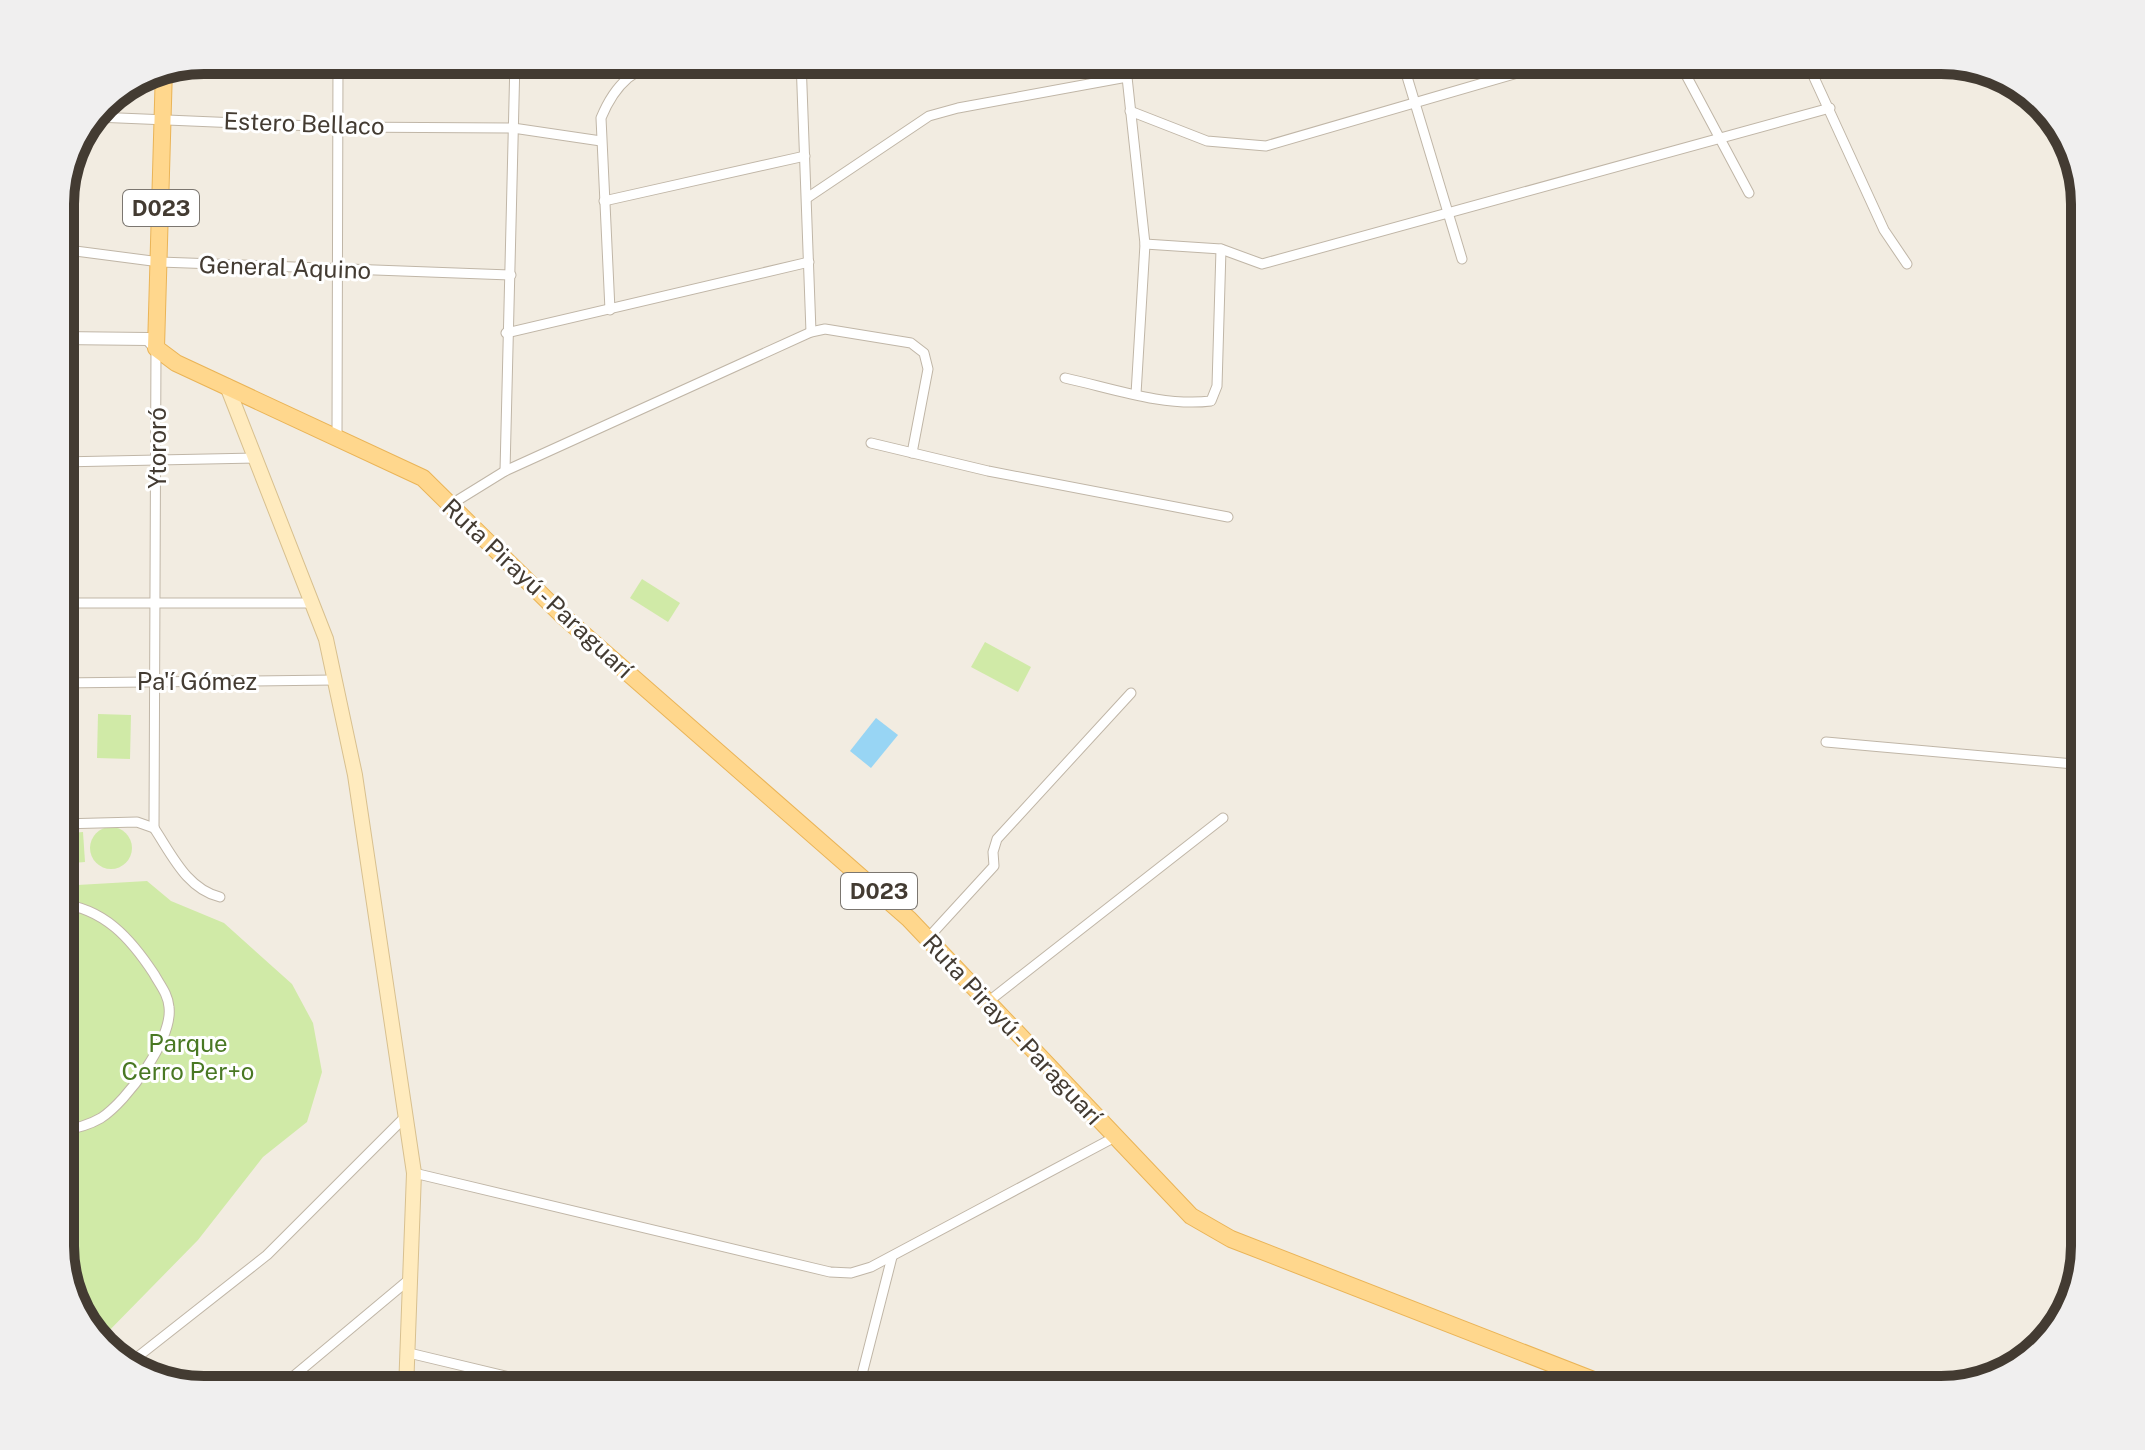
<svg xmlns="http://www.w3.org/2000/svg" width="2145" height="1450" font-family="'Public Sans',sans-serif">
  <rect width="100%" height="100%" fill="#f2ece1"/>
  <g fill="#d0eaa7">
    <polygon points="642,579 680,603 668,622 630,598"/>
    <polygon points="985,642 1031,667 1018,692 971,667"/>
    <polygon points="98,714 131,715 130,759 97,758"/>
    <circle cx="111" cy="848" r="21"/>
    <polygon points="83,832 85,862 60,864 60,834"/>
    <polygon points="147,881 171,901 224,923 292,984 313,1023 322,1072 307,1122 263,1157 198,1240 100,1340 79,1317 60,1255 60,886"/>
  </g>
  <polygon fill="#98d5f4" points="876,718 898,735 871,768 850,751"/>
  <g fill="none" stroke-linecap="round" stroke-linejoin="round">
    <g stroke="#c0b6a7" stroke-width="11">
      <g id="minor">
        <polyline points="801,60 811,332"/>
        <polyline points="1122,60 1127,77 1145,244 1136,394"/>
        <polyline points="1402,60 1462,259"/>
        <polyline points="1678,60 1749,193"/>
        <polyline points="1806,60 1884,230 1907,264"/>
        <polyline points="1130,111 1207,141 1266,146 1562,60"/>
        <polyline points="96,117 336,127 513,128 601,141"/>
        <polyline points="807,198 929,116 958,108 1127,77"/>
        <polyline points="604,201 805,156"/>
        <polyline points="1145,244 1221,249 1262,264 1830,108"/>
        <polyline points="60,249 160,262 511,275"/>
        <path d="M610,310L601,118C615,84 635,65 672,60"/>
        <polyline points="506,333 809,262"/>
        <path d="M1065,378C1111,388 1164,407 1211,401L1217,386L1221,249"/>
        <polyline points="337,435 338,60"/>
        <polyline points="871,443 988,471 1228,517"/>
        <polyline points="60,462 256,458"/>
        <polyline points="505,471 515,60"/>
        <polyline points="450,505 505,471 811,332 825,329 911,343 924,353 928,369 912,453"/>
        <polyline points="60,603 313,603"/>
        <polyline points="60,683 334,680"/>
        <polyline points="1826,742 2085,765"/>
        <polyline points="60,824 137,822 154,828"/>
        <polyline points="154,828 156,348"/>
        <path d="M154,828C172,855 187,889 220,897"/>
        <path d="M60,904C104,908 131,939 154,974C160,985 168,994 169,1007C173,1039 127,1101 101,1118C89,1125 74,1129 60,1131"/>
        <polyline points="928,938 994,866 993,852 997,839 1131,693"/>
        <polyline points="989,1001 1223,818"/>
        <polyline points="414,1173 830,1272 851,1273 871,1267 1115,1137"/>
        <polyline points="409,1353 564,1390"/>
        <polyline points="126,1366 267,1255 407,1115"/>
        <polyline points="277,1390 411,1278"/>
        <polyline points="858,1390 892,1257"/>
      </g>
    </g>
    <g stroke="#c0b6a7" stroke-width="14">
      <polyline id="tertiary" points="60,338 148,339 156,348"/>
    </g>
    <g stroke="#d8c08f" stroke-width="16">
      <polyline id="secondary" points="227,386 326,639 355,775 414,1173 406,1390"/>
    </g>
    <g stroke="#eab457" stroke-width="18">
      <polyline id="primary" points="164,68 156,348 176,363 423,478 564,617 909,919 1191,1216 1231,1239 1619,1390"/>
    </g>
    <use href="#minor" stroke="#fff" stroke-width="9"/>
    <use href="#tertiary" stroke="#fff" stroke-width="12"/>
    <use href="#secondary" stroke="#ffebbe" stroke-width="14"/>
    <use href="#primary" stroke="#ffd78d" stroke-width="16"/>
  </g>
  <g text-anchor="middle" dominant-baseline="central" stroke-width="6" stroke-linejoin="round" paint-order="stroke">
    <g fill="#fff" stroke="#7b7670" stroke-width="2">
      <rect x="123" y="190" width="76" height="36" rx="6"/>
      <rect x="841" y="873" width="76" height="36" rx="6"/>
    </g>
    <g font-size="22" font-weight="bold" fill="#433b32">
      <text x="161" y="208">D023</text>
      <text x="879" y="891">D023</text>
    </g>
    <g font-size="24" fill="#433b32" stroke="#fff">
      <text transform="translate(304 123) rotate(2)">Estero Bellaco</text>
      <text transform="translate(285 267) rotate(2)">General Aquino</text>
      <text transform="translate(157 448) rotate(-90)">Ytororó</text>
      <text transform="translate(538 588) rotate(43)">Ruta Pirayú - Paraguarí</text>
      <text x="197" y="681">Pa'í Gómez</text>
      <text transform="translate(1013 1029) rotate(47)">Ruta Pirayú - Paraguarí</text>
    </g>
    <g font-size="24" fill="#497823" stroke="#fff">
      <text x="188" y="1043">Parque<tspan x="188" dy="28">Cerro Per+o</tspan></text>
    </g>
  </g>
  <path d="M0 0H2145V1450H0ZM204 74H1941A130 130 0 0 1 2071 204V1246A130 130 0 0 1 1941 1376H204A130 130 0 0 1 74 1246V204A130 130 0 0 1 204 74Z" fill="#f0efef" fill-rule="evenodd"/>
  <path fill="none" stroke="#433b32" stroke-width="10" d="M204 74H1941A130 130 0 0 1 2071 204V1246A130 130 0 0 1 1941 1376H204A130 130 0 0 1 74 1246V204A130 130 0 0 1 204 74Z"/>
</svg>
